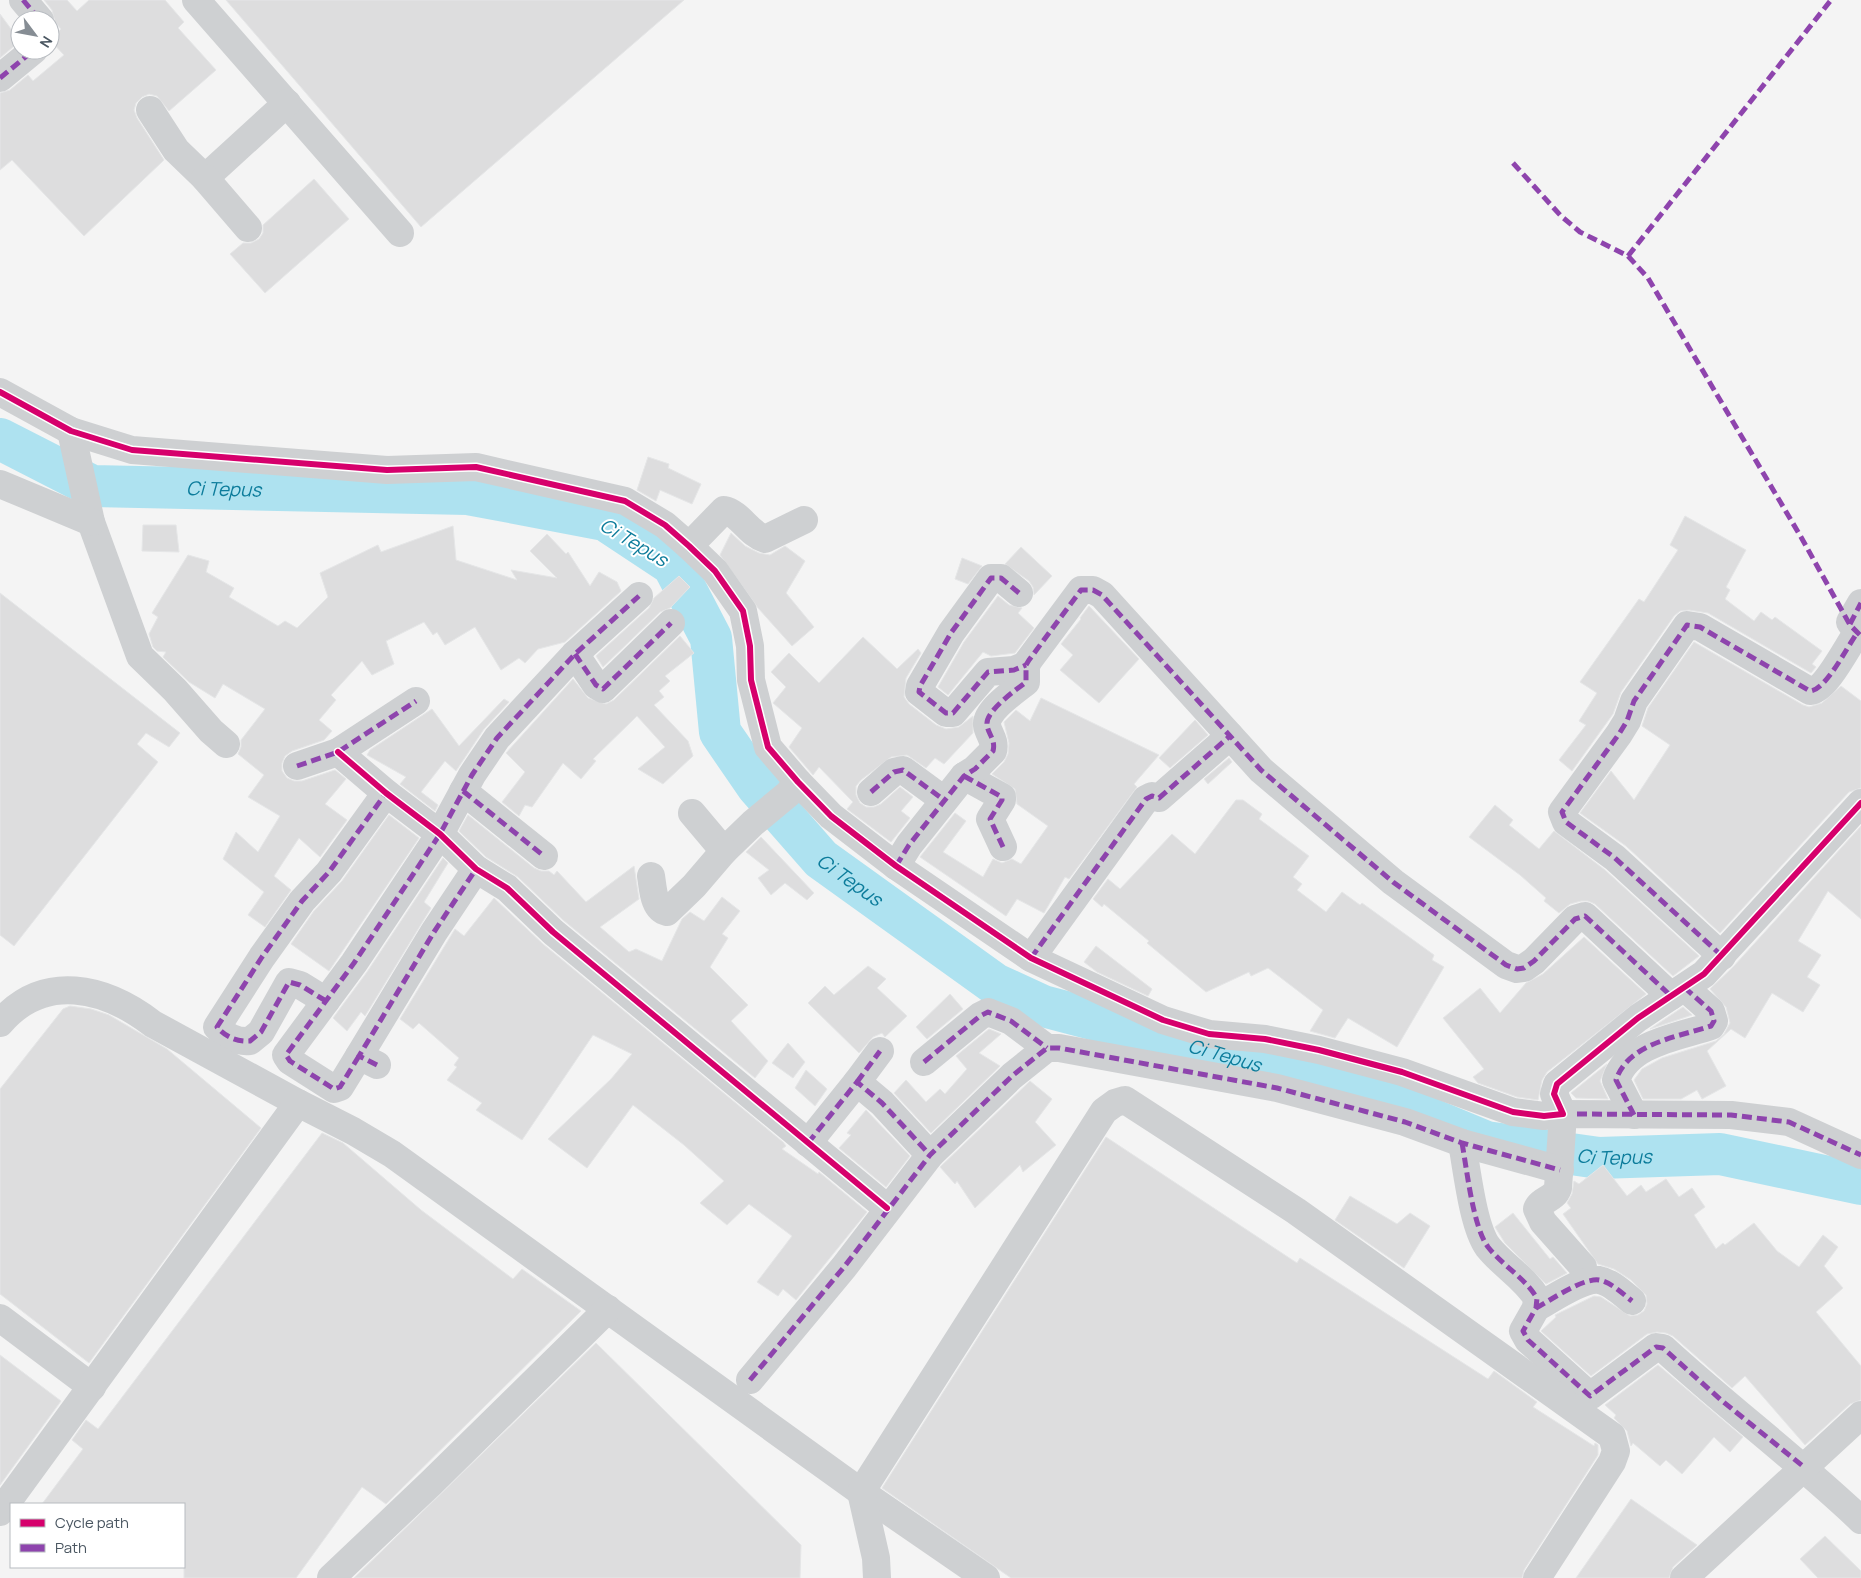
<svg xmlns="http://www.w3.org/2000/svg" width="1861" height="1578" font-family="Manrope,sans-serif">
  <rect width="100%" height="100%" fill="#f4f4f4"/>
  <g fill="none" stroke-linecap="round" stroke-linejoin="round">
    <path stroke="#aee2f0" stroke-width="42" id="s1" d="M0,439L92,486L468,494L605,520L673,565L711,638L720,732L757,786L821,859L995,984L1043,1006L1172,1040L1397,1105L1486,1142L1599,1158L1720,1154L1861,1184"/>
  </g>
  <g fill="#ddddde" stroke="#e5e6e7">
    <polygon points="44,0 67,0 77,11 89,0 165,0 184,22 178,28 216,70 169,111 157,96 149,94 142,97 136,103 134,110 137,118 164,160 84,236 12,160 0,170 0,93 10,90 28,75 33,81 64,55 50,40 61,29 55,22 52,10"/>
    <polygon points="226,0 684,0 421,227"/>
    <polygon points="0,14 20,41 0,58"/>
    <polygon points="314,179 349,219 265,293 230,254 243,243 251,243 259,239 263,233 263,225"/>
    <polygon points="648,457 669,464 668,468 701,484 692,504 660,490 656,501 637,490"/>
    <polygon points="1685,516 1746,550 1726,587 1730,590 1725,599 1754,621 1761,612 1772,620 1775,617 1822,651 1812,664 1816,667 1811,673 1708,613 1689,610 1680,611 1674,616 1621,692 1613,714 1572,771 1559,760 1586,725 1579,721 1597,693 1580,682 1639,599 1644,602 1678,550 1670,545"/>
    <polygon points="143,525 176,525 179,552 142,551"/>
    <polygon points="453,526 456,560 517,580 511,570 557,578 530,551 547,534 566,554 568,552 590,586 599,572 617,582 621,591 565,642 538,649 525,663 519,658 501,670 475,627 445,645 437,632 433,635 424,622 386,641 394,664 372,675 362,661 331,695 336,700 319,720 332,731 324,740 292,751 285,756 282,763 282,771 287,778 294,781 302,781 335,770 346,779 325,804 347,820 320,857 299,838 274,876 291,890 265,927 248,915 264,892 223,859 236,832 258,852 280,816 248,797 264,775 238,754 241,747 241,740 265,709 223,684 215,698 189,682 163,657 166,652 157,651 153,647 149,634 158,617 152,613 188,555 209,561 206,572 234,588 229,597 278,626 285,621 297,628 328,597 320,573 378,545 381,552"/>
    <polygon points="731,533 745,546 759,553 770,555 785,546 805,561 786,593 814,627 792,646 758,608 720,555"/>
    <polygon points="1021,547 1052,576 1034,595 1033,587 1029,581 1005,564"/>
    <polygon points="962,558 982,566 968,584 955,579"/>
    <polygon points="679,576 690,587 670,608 660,612 603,667 596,656 649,608 654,598"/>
    <polygon points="0,593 180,733 169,747 146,733 137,744 158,762 14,946 0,935"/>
    <polygon points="998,596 1009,605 1022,608 1018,613 1034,628 1015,653 991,656 983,652 948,695 938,687 964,642"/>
    <polygon points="1089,606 1139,659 1099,703 1060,670 1073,655 1061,644 1081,619 1080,618"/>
    <polygon points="680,636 694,653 665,676 670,681 659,691 664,697 654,705 688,741 693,756 663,784 638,769 665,747 637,716 593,759 596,761 581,779 563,763 532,807 525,805 519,816 502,802 525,772 506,753 573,679 588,698 606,704 614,700"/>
    <polygon points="863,637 897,669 918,649 921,653 906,678 904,697 909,704 936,725 946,729 959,727 973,716 973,733 944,764 935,758 926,768 907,755 891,757 861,780 856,786 856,795 860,803 866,807 874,807 881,804 900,787 913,797 901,811 910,818 891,842 847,809 853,802 819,767 813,775 789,747 802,728 773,703 786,687 771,672 789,653 819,683"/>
    <polygon points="1694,642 1803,705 1809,707 1822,703 1841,686 1861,701 1861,788 1849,792 1720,933 1626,846 1580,813 1611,771 1634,800 1670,745 1642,726 1648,708"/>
    <polygon points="1041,698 1159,755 1134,784 1137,787 1069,879 1065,877 1044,913 1017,899 1006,916 920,857 955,813 966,821 943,852 983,877 993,859 1002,863 1012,859 1021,864 1048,826 1017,804 1015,789 992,774 1004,762 1008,754 1009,743 1004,722 1016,710 1030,721"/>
    <polygon points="504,699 509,702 484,729 456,771 445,761 421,792 438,805 435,811 400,784 406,777 367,755 370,750 432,709 459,746"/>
    <polygon points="1195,720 1208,735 1170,768 1159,758"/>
    <polygon points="1229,758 1232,762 1208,784 1204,779"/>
    <polygon points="1236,800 1243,800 1262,814 1259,819 1309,856 1293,877 1302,884 1297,890 1326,912 1342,892 1360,905 1362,903 1434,955 1432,960 1444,967 1397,1047 1348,1018 1335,1038 1310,1031 1323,1010 1268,968 1251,976 1249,972 1206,992 1147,943 1149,941 1104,904 1102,907 1093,899 1108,879 1120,889 1172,834 1195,854"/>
    <polygon points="1495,805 1513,820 1509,825 1539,849 1554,831 1605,870 1699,956 1673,976 1595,904 1588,901 1581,901 1570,904 1559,913 1544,901 1546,898 1520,875 1469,837"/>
    <polygon points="389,815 419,838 329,971 291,944 314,911 342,881"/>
    <polygon points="468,815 534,868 541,871 549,871 554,875 557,871 586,902 634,866 639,899 600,927 629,952 636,949 662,961 682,919 690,912 704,921 722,897 740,911 722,934 728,938 710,967 748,1005 731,1021 768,1061 755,1078 563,920 518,877 486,857 459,831"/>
    <polygon points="1861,826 1861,919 1828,891 1798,941 1821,955 1807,977 1820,985 1803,1012 1772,993 1745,1038 1731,1029 1707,1051 1726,1086 1702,1099 1697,1090 1681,1099 1643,1099 1634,1080 1642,1069 1662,1058 1716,1041 1724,1034 1730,1023 1726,1007 1710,989 1733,967"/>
    <polygon points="761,837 814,893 807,900 785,883 771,895 758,878 769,870 746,852"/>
    <polygon points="443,858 448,863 424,902 431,908 365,1016 361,1012 347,1031 333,1018 367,972"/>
    <polygon points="494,898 543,944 783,1142 786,1146 782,1149 818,1174 819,1172 867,1212 796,1300 783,1289 778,1296 757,1282 792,1236 749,1204 727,1225 700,1203 724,1181 684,1145 633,1105 587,1168 548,1139 611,1079 632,1054 593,1035 522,1140 476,1110 482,1103 447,1080 457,1067 454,1065 459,1058 419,1023 413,1029 400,1019 455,929 464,936"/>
    <polygon points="1584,937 1646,994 1547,1072 1542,1080 1538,1100 1517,1097 1478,1083 1473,1077 1484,1069 1443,1018 1480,988 1500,1013 1526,983 1543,974"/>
    <polygon points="1096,946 1152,989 1148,996 1097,972 1084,962"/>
    <polygon points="868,966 886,979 877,988 907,1016 885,1037 882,1033 873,1037 859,1053 808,1003 825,986 834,995"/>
    <polygon points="950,994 963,1009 927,1039 916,1027"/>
    <polygon points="70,1006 91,1009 109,1015 167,1049 261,1128 89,1363 0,1294 0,1089 63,1009"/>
    <polygon points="1683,1007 1692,1015 1650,1029"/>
    <polygon points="989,1029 1001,1034 979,1053 1000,1066 931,1133 894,1093 906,1080 926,1102 940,1089 945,1094 967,1069 956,1056"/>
    <polygon points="788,1043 805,1062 793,1078 772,1063"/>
    <polygon points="1607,1064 1600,1081 1608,1099 1576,1098 1571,1093"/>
    <polygon points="806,1070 827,1089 815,1106 795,1088"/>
    <polygon points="1030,1081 1052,1099 1035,1122 1056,1145 1023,1172 1020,1165 975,1208 957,1181 955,1184 940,1167"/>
    <polygon points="866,1110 910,1156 886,1187 839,1148 851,1135 847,1133"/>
    <polygon points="322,1133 343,1143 421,1210 513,1279 522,1269 581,1311 386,1504 362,1487 296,1578 184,1578 184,1504 42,1504 83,1449 72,1440 86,1420 98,1429"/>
    <polygon points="1106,1137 1297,1263 1300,1258 1488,1379 1494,1371 1537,1402 1533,1407 1594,1446 1595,1443 1598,1445 1598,1455 1524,1570 1522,1578 1011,1578 882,1488"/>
    <polygon points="1603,1165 1627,1196 1641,1185 1646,1192 1666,1179 1679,1197 1692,1188 1705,1207 1694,1215 1716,1249 1723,1243 1725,1245 1754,1223 1777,1251 1799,1267 1823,1235 1838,1247 1824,1266 1843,1288 1816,1312 1861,1366 1861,1400 1850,1404 1805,1445 1745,1376 1732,1388 1673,1336 1666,1333 1657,1332 1647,1334 1591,1376 1541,1331 1556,1317 1555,1315 1594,1296 1601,1297 1630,1316 1638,1315 1644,1311 1647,1304 1646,1295 1631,1280 1614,1269 1598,1264 1563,1214 1571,1208 1567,1203 1572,1194 1574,1181 1579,1184"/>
    <polygon points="1350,1196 1397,1224 1410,1213 1430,1226 1404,1268 1335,1220"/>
    <polygon points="1513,1213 1550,1259 1553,1257 1567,1273 1546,1284 1505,1243 1495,1227"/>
    <polygon points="596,1343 801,1545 800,1578 354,1578"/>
    <polygon points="0,1355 61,1401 0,1485"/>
    <polygon points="1658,1365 1743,1437 1730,1452 1714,1437 1682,1474 1666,1460 1660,1466 1633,1443 1631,1446 1627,1431 1614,1418 1616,1415 1605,1405"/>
    <polygon points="1631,1499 1697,1545 1673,1567 1669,1578 1576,1578"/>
    <polygon points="1825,1536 1861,1571 1861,1578 1818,1578 1800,1559"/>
  </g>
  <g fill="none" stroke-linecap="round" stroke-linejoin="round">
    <g stroke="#ced0d2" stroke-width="28">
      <polyline points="23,0 40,20"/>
      <polyline points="196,0 400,233"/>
      <polyline points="0,78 34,50"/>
      <polyline points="150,110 176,150 205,178 287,103"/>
      <polyline points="205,178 248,228"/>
      <polyline points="0,392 71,431 132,450 387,470 476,467 625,501 665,525 689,546 715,571 743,611 750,646 751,680 768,747 798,782 831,816 896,866 1031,958 1163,1020 1209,1034 1265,1039 1319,1050 1402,1072 1513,1112 1544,1116 1563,1114 1554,1094 1557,1084 1638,1018 1704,974 1861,803"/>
      <polyline points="71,431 91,522 140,656 175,690 211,731 226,744"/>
      <polyline points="0,484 91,522"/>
      <path d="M689,546L724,510C740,513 749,534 765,539L804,520"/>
      <polyline points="1019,593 1001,578 991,578 951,633 920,686 919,692 946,713 953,713 988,672 1014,670 1026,665"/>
      <polyline points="1861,603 1850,622 1861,636"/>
      <polyline points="575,654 596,685 603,689 671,623"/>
      <polyline points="338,752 386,793 440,834 476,869 507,888 553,932 887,1208"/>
      <polyline points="297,766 338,752 416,701"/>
      <polyline points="964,776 1002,797 1002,800 990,819 1003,847"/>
      <polyline points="463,791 544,856"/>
      <polyline points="871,792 894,772 903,770 944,800"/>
      <polyline points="692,813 724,851 753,823 788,794 798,782"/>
      <path d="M896,866L909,845L964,776L975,769L993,751C996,740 988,734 987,725C985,711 1016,690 1026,682V665L1029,660L1081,590H1093L1102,595L1261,770L1393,882L1506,965L1517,969L1524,968L1534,961L1575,919L1585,916L1671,996"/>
      <path d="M651,876C653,887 653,909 667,912L694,886L724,851"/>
      <path d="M1722,956L1615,858L1566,822L1562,812L1619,734L1627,721L1634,701L1687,625L1700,627L1810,691C1826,690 1847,647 1857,633"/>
      <polyline points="1031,958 1146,799 1152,796 1159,798 1230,736"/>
      <path d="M326,1001L300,985L289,982L261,1032L250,1041C237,1042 226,1037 217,1027L262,957L302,901L329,872L386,793"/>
      <path d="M0,1023C44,972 105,987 153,1024L298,1103"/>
      <polyline points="359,1056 340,1087 334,1089 290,1061 286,1055 354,963 440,834 472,775 497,738 575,654 639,596"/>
      <polyline points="924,1062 980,1016 988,1012 1011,1021 1047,1048"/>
      <polyline points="377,1065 359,1056 434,932 476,869"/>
      <polyline points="857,1082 880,1051"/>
      <path d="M1634,1115L1616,1080C1628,1043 1678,1037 1711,1026L1714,1021L1711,1011L1685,988"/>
      <polyline points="808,1143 857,1082 882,1103 930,1155"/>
      <path d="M1462,1143C1467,1170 1473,1227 1488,1247C1503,1266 1524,1277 1537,1298L1536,1308L1523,1331L1528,1340L1590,1396L1656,1347L1663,1348C1727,1407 1797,1459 1861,1520"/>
      <path d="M1583,1267L1543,1222L1537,1209C1541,1199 1554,1200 1558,1188L1563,1114L1731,1115L1789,1122L1861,1155"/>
      <path d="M1536,1308C1551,1300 1582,1278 1599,1280C1611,1282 1623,1294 1632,1301"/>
      <polyline points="0,1318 92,1387"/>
      <polyline points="750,1380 844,1267 930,1155 1012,1076 1047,1048 1059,1048 1277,1088 1405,1122 1462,1143 1560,1170"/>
      <polyline points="0,1512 298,1103 353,1131 392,1154 861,1492 986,1578"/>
      <polyline points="331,1578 431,1483 608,1309"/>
      <polyline points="877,1578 876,1558 861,1492 1104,1111 1115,1103 1125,1100 1296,1211 1612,1436 1616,1451 1612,1462 1537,1578"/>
      <polyline points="1684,1578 1861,1415"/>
    </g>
    <g stroke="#8e44ad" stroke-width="5" stroke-dasharray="10 5" stroke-linecap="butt">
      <polyline points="23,0 40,20"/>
      <polyline points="0,78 34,50"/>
      <polyline points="1513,163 1561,216 1580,232 1628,256 1648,278 1801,537 1850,625 1861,636"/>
      <polyline points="1628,256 1831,0"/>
      <polyline points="1019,593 1001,578 991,578 951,633 920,686 919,692 946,713 953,713 988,672 1014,670 1026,665"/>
      <polyline points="1850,624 1861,603"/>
      <polyline points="575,654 596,685 603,689 671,623"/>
      <polyline points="297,766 338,752 416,701"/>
      <polyline points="964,776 1002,797 1002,800 990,819 1003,847"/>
      <polyline points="463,791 544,856"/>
      <polyline points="871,792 894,772 903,770 944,800"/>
      <path d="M896,866L909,845L964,776L975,769L993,751C996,740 988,734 987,725C985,711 1016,690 1026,682V665L1029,660L1081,590H1093L1102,595L1261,770L1393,882L1506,965L1517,969L1524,968L1534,961L1575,919L1585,916L1671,996"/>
      <path d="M1722,956L1615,858L1566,822L1562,812L1619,734L1627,721L1634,701L1687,625L1700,627L1810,691C1826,690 1847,647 1857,633"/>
      <polyline points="1031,958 1146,799 1152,796 1159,798 1230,736"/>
      <path d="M326,1001L300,985L289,982L261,1032L250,1041C237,1042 226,1037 217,1027L262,957L302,901L329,872L386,793"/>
      <polyline points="359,1056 340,1087 334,1089 290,1061 286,1055 354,963 440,834 472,775 497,738 575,654 639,596"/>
      <polyline points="924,1062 980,1016 988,1012 1011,1021 1047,1048"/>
      <polyline points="377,1065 359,1056 434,932 476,869"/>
      <polyline points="857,1082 880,1051"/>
      <polyline points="1577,1114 1731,1115 1789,1122 1861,1155"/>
      <path d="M1634,1115L1616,1080C1628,1043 1678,1037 1711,1026L1714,1021L1711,1011L1685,988"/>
      <polyline points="808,1143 857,1082 882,1103 930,1155"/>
      <path d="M1462,1143C1467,1170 1473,1227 1488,1247C1503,1266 1524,1277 1537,1298L1536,1308L1523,1331L1528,1340L1590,1396L1656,1347L1663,1348L1721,1400L1804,1467"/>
      <path d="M1536,1308C1551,1300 1582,1278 1599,1280C1611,1282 1623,1294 1632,1301"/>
      <polyline points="750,1380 844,1267 930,1155 1012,1076 1047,1048 1059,1048 1277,1088 1405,1122 1462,1143 1560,1170"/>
    </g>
    <g stroke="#fff" stroke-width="9">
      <g id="cycleway">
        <polyline points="0,392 71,431 132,450 387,470 476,467 625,501 665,525 689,546 715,571 743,611 750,646 751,680 768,747 798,782 831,816 896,866 1031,958 1163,1020 1209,1034 1265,1039 1319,1050 1402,1072 1513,1112 1544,1116 1563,1114 1554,1094 1557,1084 1638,1018 1704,974 1861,803"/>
        <polyline points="338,752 386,793 440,834 476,869 507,888 553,932 887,1208"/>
      </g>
    </g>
    <use href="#cycleway" stroke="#d6006c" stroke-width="6"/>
  </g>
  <g text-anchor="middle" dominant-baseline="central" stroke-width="4" stroke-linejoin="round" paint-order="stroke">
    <g font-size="19" font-style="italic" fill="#0c7c9b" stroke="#fff">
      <text stroke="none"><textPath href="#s1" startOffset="235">Ci Tepus</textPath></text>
      <text transform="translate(634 542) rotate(31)">Ci Tepus</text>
      <text stroke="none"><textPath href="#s1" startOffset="1075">Ci Tepus</textPath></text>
      <text stroke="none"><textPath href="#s1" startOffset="1495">Ci Tepus</textPath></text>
      <text stroke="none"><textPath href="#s1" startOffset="1900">Ci Tepus</textPath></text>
    </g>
  </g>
  <rect x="10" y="1503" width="175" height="65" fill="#ffffff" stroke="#b7bbc0"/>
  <rect x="20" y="1519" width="25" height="8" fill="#d6006c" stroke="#b7bbc0"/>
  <text x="55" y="1528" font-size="15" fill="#4a5661">Cycle path</text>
  <rect x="20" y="1544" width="25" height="8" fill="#8e44ad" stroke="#b7bbc0"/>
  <text x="55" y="1553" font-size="15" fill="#4a5661">Path</text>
  <g transform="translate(35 35) rotate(122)"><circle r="24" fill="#ffffff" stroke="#b7bbc0"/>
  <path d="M0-4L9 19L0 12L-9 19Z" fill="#868d94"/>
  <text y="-8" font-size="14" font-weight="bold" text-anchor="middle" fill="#4a5661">N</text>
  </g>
</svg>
